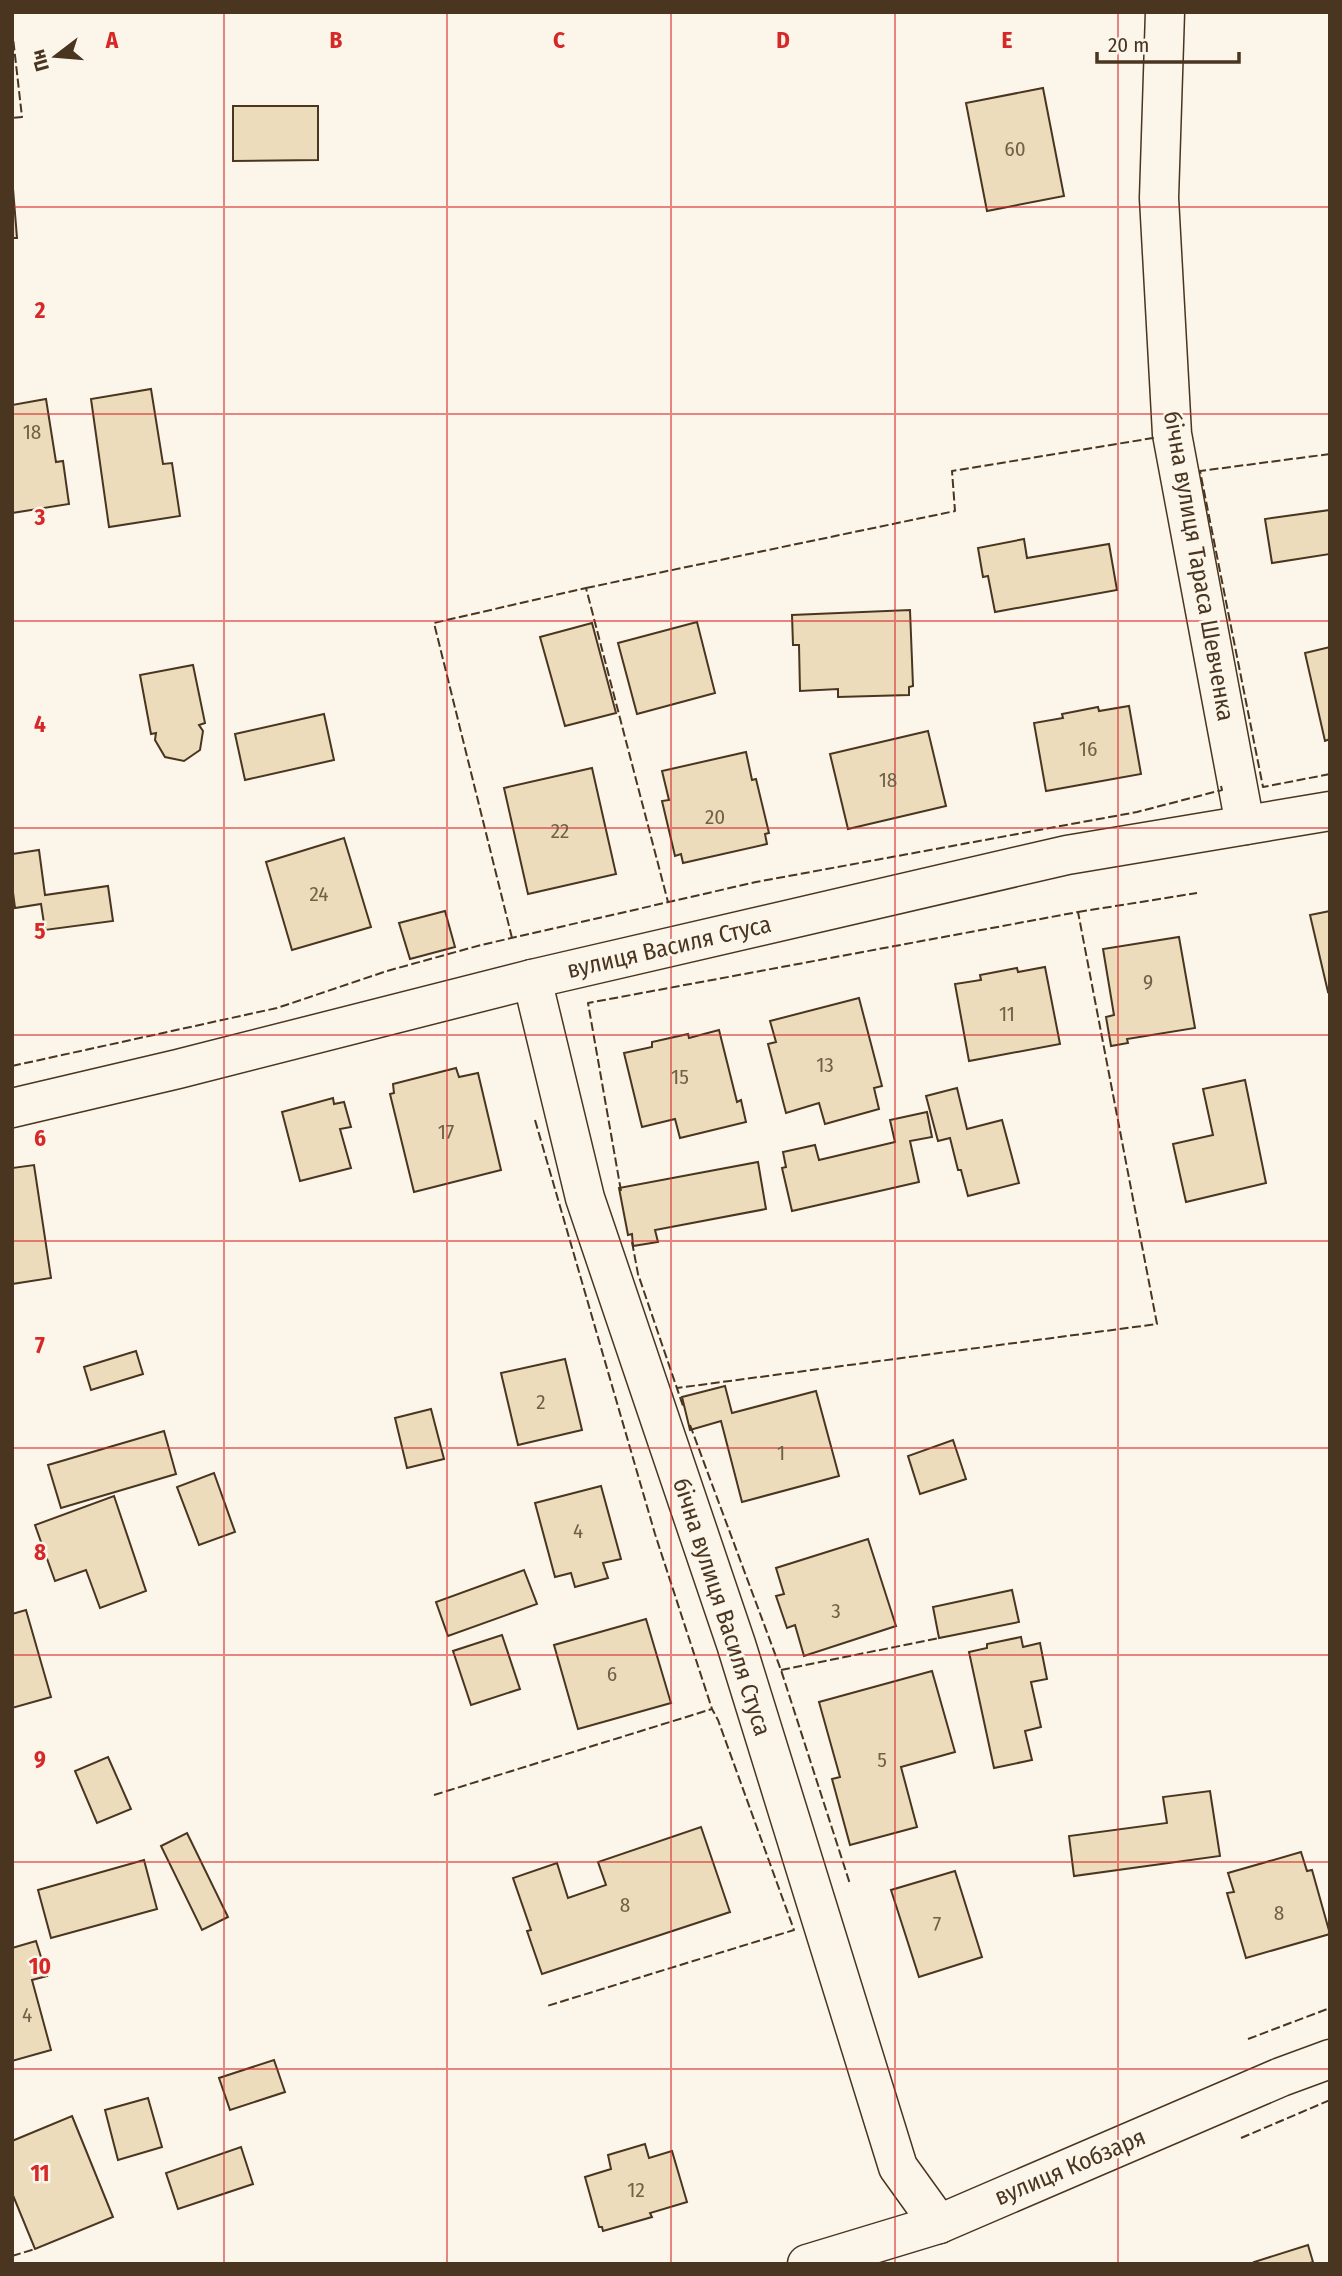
<svg xmlns="http://www.w3.org/2000/svg" width="1342" height="2276" font-family="'Fira Sans Condensed',sans-serif">
  <rect width="100%" height="100%" fill="#fbf6e9"/>
  <g fill="#ecdcbc" stroke="#4a3520" stroke-width="2">
    <polygon points="1043,88 1064,196 987,211 966,103"/>
    <polygon points="233,106 318,106 318,160 233,161"/>
    <polygon points="12,176 17,238 12,238"/>
    <polygon points="151,389 163,464 172,463 180,516 109,527 91,399"/>
    <polygon points="46,399 56,462 63,461 69,504 12,513 12,405"/>
    <polygon points="1330,510 1330,554 1272,563 1265,519"/>
    <polygon points="1024,539 1027,558 1109,544 1117,590 995,612 988,576 983,577 978,548"/>
    <polygon points="910,610 913,686 909,687 909,695 838,697 838,689 800,691 799,645 793,645 792,615"/>
    <polygon points="697,622 715,693 637,714 618,643"/>
    <polygon points="592,623 616,713 565,726 540,637"/>
    <polygon points="1330,647 1330,739 1325,741 1305,653"/>
    <polygon points="193,665 205,723 199,725 203,731 200,750 184,761 165,757 155,740 156,733 151,734 140,675"/>
    <polygon points="1129,706 1141,774 1046,791 1034,723 1063,718 1062,714 1098,707 1099,711"/>
    <polygon points="324,714 334,760 245,780 235,734"/>
    <polygon points="928,731 946,806 848,829 830,754"/>
    <polygon points="746,752 752,780 756,779 769,833 765,834 767,844 683,863 681,854 675,856 662,801 669,800 662,771"/>
    <polygon points="592,768 616,874 528,894 504,788"/>
    <polygon points="344,838 371,927 292,950 266,862"/>
    <polygon points="39,850 45,895 108,886 113,921 45,930 41,904 15,908 12,885 12,854"/>
    <polygon points="445,911 455,947 410,959 399,923"/>
    <polygon points="1330,911 1330,991 1328,992 1310,915"/>
    <polygon points="1179,937 1195,1028 1127,1039 1128,1043 1111,1046 1106,1017 1114,1015 1103,949"/>
    <polygon points="1045,967 1060,1044 969,1061 955,984 981,980 980,975 1017,968 1018,972"/>
    <polygon points="859,998 882,1086 874,1088 879,1109 825,1124 819,1103 786,1113 768,1044 776,1042 770,1021"/>
    <polygon points="719,1030 737,1102 741,1100 746,1122 680,1138 675,1119 642,1127 624,1053 652,1047 652,1042 688,1034 689,1038"/>
    <polygon points="456,1068 459,1077 478,1073 501,1170 414,1192 390,1094 394,1093 393,1084"/>
    <polygon points="1245,1080 1266,1183 1186,1202 1173,1144 1213,1135 1203,1089"/>
    <polygon points="957,1088 967,1129 1002,1120 1019,1183 968,1196 961,1170 958,1170 950,1138 938,1141 926,1096"/>
    <polygon points="333,1098 334,1104 344,1102 351,1127 340,1129 351,1168 300,1181 282,1112"/>
    <polygon points="927,1112 932,1137 910,1141 919,1182 792,1211 782,1168 786,1167 783,1152 815,1145 819,1160 895,1142 890,1120"/>
    <polygon points="758,1162 766,1209 655,1230 658,1242 633,1246 632,1234 628,1235 619,1188"/>
    <polygon points="34,1165 51,1278 12,1284 12,1168"/>
    <polygon points="136,1351 143,1374 91,1390 84,1367"/>
    <polygon points="565,1359 582,1430 518,1445 501,1373"/>
    <polygon points="725,1386 732,1413 816,1391 839,1476 742,1502 721,1421 690,1430 682,1397"/>
    <polygon points="431,1409 444,1459 407,1468 395,1418"/>
    <polygon points="164,1431 176,1474 61,1508 48,1465"/>
    <polygon points="953,1440 966,1479 920,1494 908,1456"/>
    <polygon points="214,1473 235,1532 199,1545 177,1487"/>
    <polygon points="601,1486 621,1559 603,1563 608,1578 575,1587 571,1573 555,1577 535,1503"/>
    <polygon points="114,1496 146,1591 100,1608 86,1570 55,1581 35,1525"/>
    <polygon points="868,1539 896,1626 804,1656 795,1625 787,1628 776,1596 784,1594 776,1568"/>
    <polygon points="524,1570 537,1604 448,1636 436,1602"/>
    <polygon points="1012,1590 1019,1622 939,1638 933,1607"/>
    <polygon points="26,1610 51,1697 12,1708 12,1614"/>
    <polygon points="646,1619 671,1703 578,1729 554,1645"/>
    <polygon points="502,1635 520,1689 471,1705 453,1651"/>
    <polygon points="1021,1637 1023,1647 1040,1643 1047,1679 1031,1682 1041,1727 1025,1731 1032,1760 994,1768 969,1652 987,1648 987,1644"/>
    <polygon points="932,1671 955,1752 901,1767 917,1827 850,1845 832,1779 840,1777 819,1702"/>
    <polygon points="108,1757 131,1809 97,1823 75,1771"/>
    <polygon points="1210,1791 1220,1856 1074,1876 1069,1836 1167,1823 1163,1797"/>
    <polygon points="701,1827 730,1912 542,1974 527,1931 531,1930 513,1878 557,1863 568,1898 606,1885 598,1862"/>
    <polygon points="187,1833 228,1917 202,1930 161,1846"/>
    <polygon points="1301,1852 1307,1871 1312,1870 1330,1934 1246,1958 1227,1893 1234,1892 1228,1873"/>
    <polygon points="144,1860 157,1909 51,1938 38,1890"/>
    <polygon points="955,1871 982,1957 919,1977 891,1890"/>
    <polygon points="36,1941 47,1976 32,1980 51,2050 12,2061 12,1948"/>
    <polygon points="274,2060 285,2092 230,2110 219,2078"/>
    <polygon points="148,2098 162,2147 118,2160 105,2110"/>
    <polygon points="72,2116 113,2217 35,2249 12,2193 12,2141"/>
    <polygon points="645,2144 649,2158 672,2151 687,2202 650,2213 652,2217 603,2231 602,2227 599,2227 585,2177 611,2169 608,2155"/>
    <polygon points="241,2147 253,2184 178,2209 166,2173"/>
    <polygon points="1308,2245 1313,2262 1307,2264 1255,2264 1254,2262"/>
  </g>
  <g fill="none" stroke-linecap="round" stroke-linejoin="round">
    <g stroke="#4a3520" stroke-width="41">
      <g id="street">
        <polyline points="1165,12 1159,198 1172,434 1245,825"/>
        <polyline points="532,979 585,1198 736,1644 898,2167 939,2224"/>
        <polyline points="12,1108 178,1069 532,979 1067,855 1330,811"/>
        <polyline points="807,2264 939,2224 1281,2077 1330,2059"/>
      </g>
    </g>
    <use href="#street" stroke="#fbf6e9" stroke-width="38"/>
    <g stroke="#4a3520" stroke-width="2" stroke-dasharray="9 3.5" stroke-linecap="butt">
      <polyline points="12,29 22,117 12,118"/>
      <polyline points="1330,454 1200,471 1263,787 1330,774"/>
      <polyline points="586,588 955,511 952,471 1153,438 1154,442"/>
      <polyline points="1078,912 1197,893"/>
      <polyline points="512,938 434,623 586,588 668,902"/>
      <polyline points="12,1066 277,1008 387,971 481,945 756,882 1137,812 1222,790 1221,786"/>
      <polyline points="535,1120 655,1534 712,1709"/>
      <polyline points="621,1191 588,1003 1078,912 1157,1324 677,1388"/>
      <polyline points="632,1242 638,1274 683,1406"/>
      <polyline points="690,1425 781,1670 850,1884"/>
      <polyline points="781,1670 939,1638"/>
      <polyline points="434,1795 712,1709 718,1720 794,1930 547,2006"/>
      <polyline points="1248,2039 1330,2008"/>
      <polyline points="1241,2138 1330,2100"/>
      <polyline points="12,2256 35,2249"/>
    </g>
  </g>
  <path fill="none" stroke="#d62828" stroke-width="2" stroke-opacity="0.55" d="M224,12V2264M447,12V2264M671,12V2264M895,12V2264M1118,12V2264M12,207H1330M12,414H1330M12,621H1330M12,828H1330M12,1035H1330M12,1241H1330M12,1448H1330M12,1655H1330M12,1862H1330M12,2069H1330"/>
  <g text-anchor="middle" dominant-baseline="central" stroke-width="5" stroke-linejoin="round" paint-order="stroke">
    <g font-size="21" fill="#725f47">
      <text x="1015" y="149">60</text>
      <text x="32" y="432">18</text>
      <text x="1088" y="749">16</text>
      <text x="888" y="780">18</text>
      <text x="715" y="817">20</text>
      <text x="560" y="831">22</text>
      <text x="319" y="894">24</text>
      <text x="1148" y="982">9</text>
      <text x="1007" y="1014">11</text>
      <text x="825" y="1065">13</text>
      <text x="680" y="1077">15</text>
      <text x="446" y="1132">17</text>
      <text x="541" y="1402">2</text>
      <text x="781" y="1453">1</text>
      <text x="578" y="1531">4</text>
      <text x="836" y="1611">3</text>
      <text x="612" y="1674">6</text>
      <text x="882" y="1760">5</text>
      <text x="625" y="1905">8</text>
      <text x="1279" y="1913">8</text>
      <text x="937" y="1924">7</text>
      <text x="27" y="2015">4</text>
      <text x="636" y="2190">12</text>
    </g>
    <g font-size="24" fill="#4a3520" stroke="#fbf6e9">
      <text transform="translate(1199 566) rotate(80)">бічна вулиця Тараса Шевченка</text>
      <text transform="translate(669 947) rotate(-13)">вулиця Василя Стуса</text>
      <text transform="translate(722 1607) rotate(72)">бічна вулиця Василя Стуса</text>
      <text transform="translate(1070 2167) rotate(-23)">вулиця Кобзаря</text>
    </g>
  </g>
  <g font-size="23" text-anchor="middle" font-weight="bold" fill="#d62828" stroke="#fbf6e9" stroke-width="5" stroke-linejoin="round" paint-order="stroke">
    <text x="112" y="48">A</text>
    <text x="336" y="48">B</text>
    <text x="559" y="48">C</text>
    <text x="783" y="48">D</text>
    <text x="1007" y="48">E</text>
    <text x="40" y="318">2</text>
    <text x="40" y="525">3</text>
    <text x="40" y="732">4</text>
    <text x="40" y="939">5</text>
    <text x="40" y="1146">6</text>
    <text x="40" y="1353">7</text>
    <text x="40" y="1560">8</text>
    <text x="40" y="1767">9</text>
    <text x="40" y="1974">10</text>
    <text x="40" y="2181">11</text>
  </g>
  <rect width="1342" height="2276" fill="none" stroke="#4a3520" stroke-width="28"/>
  <g transform="translate(56 56) rotate(254)" stroke="#fbf6e9" stroke-width="5" paint-order="stroke">
  <path d="M0-5L12 26L0 18L-12 26Z" fill="#4a3520"/>
  <text y="-10" font-size="19" font-weight="bold" text-anchor="middle" fill="#4a3520">Пн</text>
  </g>
  <path d="M1097 52v10h142v-10" fill="none" stroke="#4a3520" stroke-width="3.5"/>
  <text x="1108" y="52" font-size="21" fill="#4a3520" stroke="#fbf6e9" stroke-width="5" paint-order="stroke">20 m</text>
</svg>
